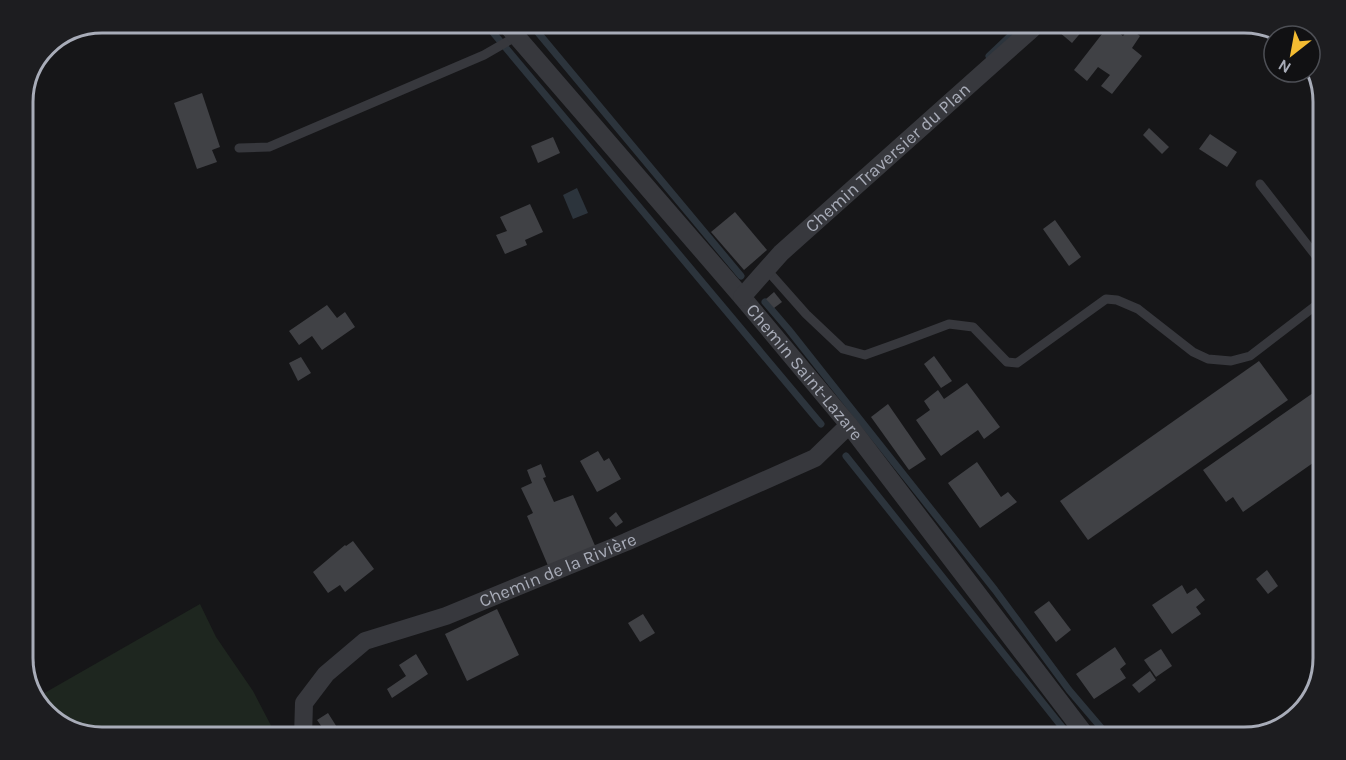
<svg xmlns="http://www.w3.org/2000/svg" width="1346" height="760" font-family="Karla,sans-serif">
  <rect width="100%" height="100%" fill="#161618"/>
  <polygon fill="#1e261f" points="200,604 216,637 253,691 277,737 102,737 63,727 34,699"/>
  <polygon fill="#2c343c" points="577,188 588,213 573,219 563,195"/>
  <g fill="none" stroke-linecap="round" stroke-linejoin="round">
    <g stroke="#2c343c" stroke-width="7">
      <polyline points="485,23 821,424"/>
      <polyline points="530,23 741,276"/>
      <polyline points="989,56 1024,23"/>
      <polyline points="765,302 789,330 995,590 1069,690 1109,737"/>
      <polyline points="846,456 1070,737"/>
    </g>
  </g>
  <g fill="#404145">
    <polygon points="1055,23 1089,23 1072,43 1052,26"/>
    <polygon points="1109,25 1123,36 1129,28 1140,36 1132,48 1142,56 1112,94 1101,86 1110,75 1098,67 1087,81 1074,70"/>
    <polygon points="202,93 220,147 212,150 217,162 197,169 174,103"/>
    <polygon points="1149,128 1169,147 1162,154 1143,135"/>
    <polygon points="1210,134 1237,152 1227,167 1199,149"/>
    <polygon points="553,137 560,153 538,163 531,146"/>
    <polygon points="530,204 543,232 525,240 527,245 505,254 496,235 507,231 500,217"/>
    <polygon points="735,212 767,250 744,270 711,232"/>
    <polygon points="1055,220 1081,257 1069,266 1043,229"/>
    <polygon points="774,292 782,302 774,308 766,299"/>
    <polygon points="327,305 337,318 345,312 355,327 322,350 312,336 299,345 289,331"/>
    <polygon points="934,356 952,381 941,388 924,364"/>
    <polygon points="301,357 311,373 298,381 289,363"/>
    <polygon points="1259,361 1288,400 1088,540 1060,501"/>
    <polygon points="967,383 1000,427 984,439 978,430 941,456 916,420 930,410 924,401 938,390 944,399"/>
    <polygon points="1323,386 1323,456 1243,512 1233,497 1226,502 1203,470"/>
    <polygon points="888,404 926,459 909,470 871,417"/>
    <polygon points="598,451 604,461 609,458 621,479 597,492 580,461"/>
    <polygon points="977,462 1001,497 1008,492 1017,502 980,528 948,483"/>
    <polygon points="541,464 546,477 543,478 554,502 573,495 596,548 549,568 527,516 533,513 521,488 532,483 527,470"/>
    <polygon points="616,512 623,522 616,527 609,518"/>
    <polygon points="353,541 374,569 345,592 340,585 328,593 313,572 345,545 346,546"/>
    <polygon points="1267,570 1278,586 1268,594 1256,579"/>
    <polygon points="1182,585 1187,594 1196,588 1205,600 1196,607 1201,614 1172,634 1152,605"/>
    <polygon points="1049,601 1071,630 1056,642 1034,612"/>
    <polygon points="497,609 519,655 467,681 445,634"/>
    <polygon points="643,614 655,633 640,642 628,623"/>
    <polygon points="1115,647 1126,664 1120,669 1126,678 1094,699 1076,674"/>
    <polygon points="1161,649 1172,666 1156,677 1144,660"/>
    <polygon points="29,651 35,663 24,668 23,655"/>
    <polygon points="416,654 428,674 392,698 387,689 406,676 399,665"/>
    <polygon points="1150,671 1156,680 1139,693 1132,685"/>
    <polygon points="328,713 340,732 336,734 339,737 329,737 317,720"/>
    <polygon points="650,728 656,737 635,737"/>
  </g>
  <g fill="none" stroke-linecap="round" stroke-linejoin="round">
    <g stroke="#37383d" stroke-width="9">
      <polyline points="239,148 269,147 484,55 517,36"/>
      <polyline points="1260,184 1323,265"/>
      <polyline points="767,270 806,314 843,349 865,355 904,341 949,324 973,327 1007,362 1017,363 1106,299 1117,300 1138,309 1193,352 1208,359 1231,361 1250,356 1323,300"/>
    </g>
    <g stroke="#37383d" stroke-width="18">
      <path id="s1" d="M505,23L742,297L849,425L1087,737"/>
      <path id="s2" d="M742,297L781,253L1032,29L1037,23"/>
      <path id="s3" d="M303,737L304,703L326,674L365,641L446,616L626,542L815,458L849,425"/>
    </g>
  </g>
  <g text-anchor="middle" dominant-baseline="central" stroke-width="4.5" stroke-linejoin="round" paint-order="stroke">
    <g font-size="18" fill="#a8acb8" stroke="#111113">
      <text stroke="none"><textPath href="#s2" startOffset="202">Chemin Traversier du Plan</textPath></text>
      <text stroke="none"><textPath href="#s1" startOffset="460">Chemin Saint-Lazare</textPath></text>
      <text stroke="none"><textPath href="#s3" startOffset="327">Chemin de la Rivière</textPath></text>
    </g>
  </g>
  <path d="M0 0H1346V760H0ZM102 33H1244A69 69 0 0 1 1313 102V658A69 69 0 0 1 1244 727H102A69 69 0 0 1 33 658V102A69 69 0 0 1 102 33Z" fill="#1d1d20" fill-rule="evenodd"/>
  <path fill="none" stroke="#a8acb8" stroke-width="3" d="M102 33H1244A69 69 0 0 1 1313 102V658A69 69 0 0 1 1244 727H102A69 69 0 0 1 33 658V102A69 69 0 0 1 102 33Z"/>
  <g transform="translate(1292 54) rotate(211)"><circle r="28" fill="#111113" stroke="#4d4f55" stroke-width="1.5"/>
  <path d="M0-4.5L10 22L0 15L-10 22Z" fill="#f4bc32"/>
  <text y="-9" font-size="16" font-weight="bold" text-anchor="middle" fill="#a8acb8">N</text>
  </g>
</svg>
